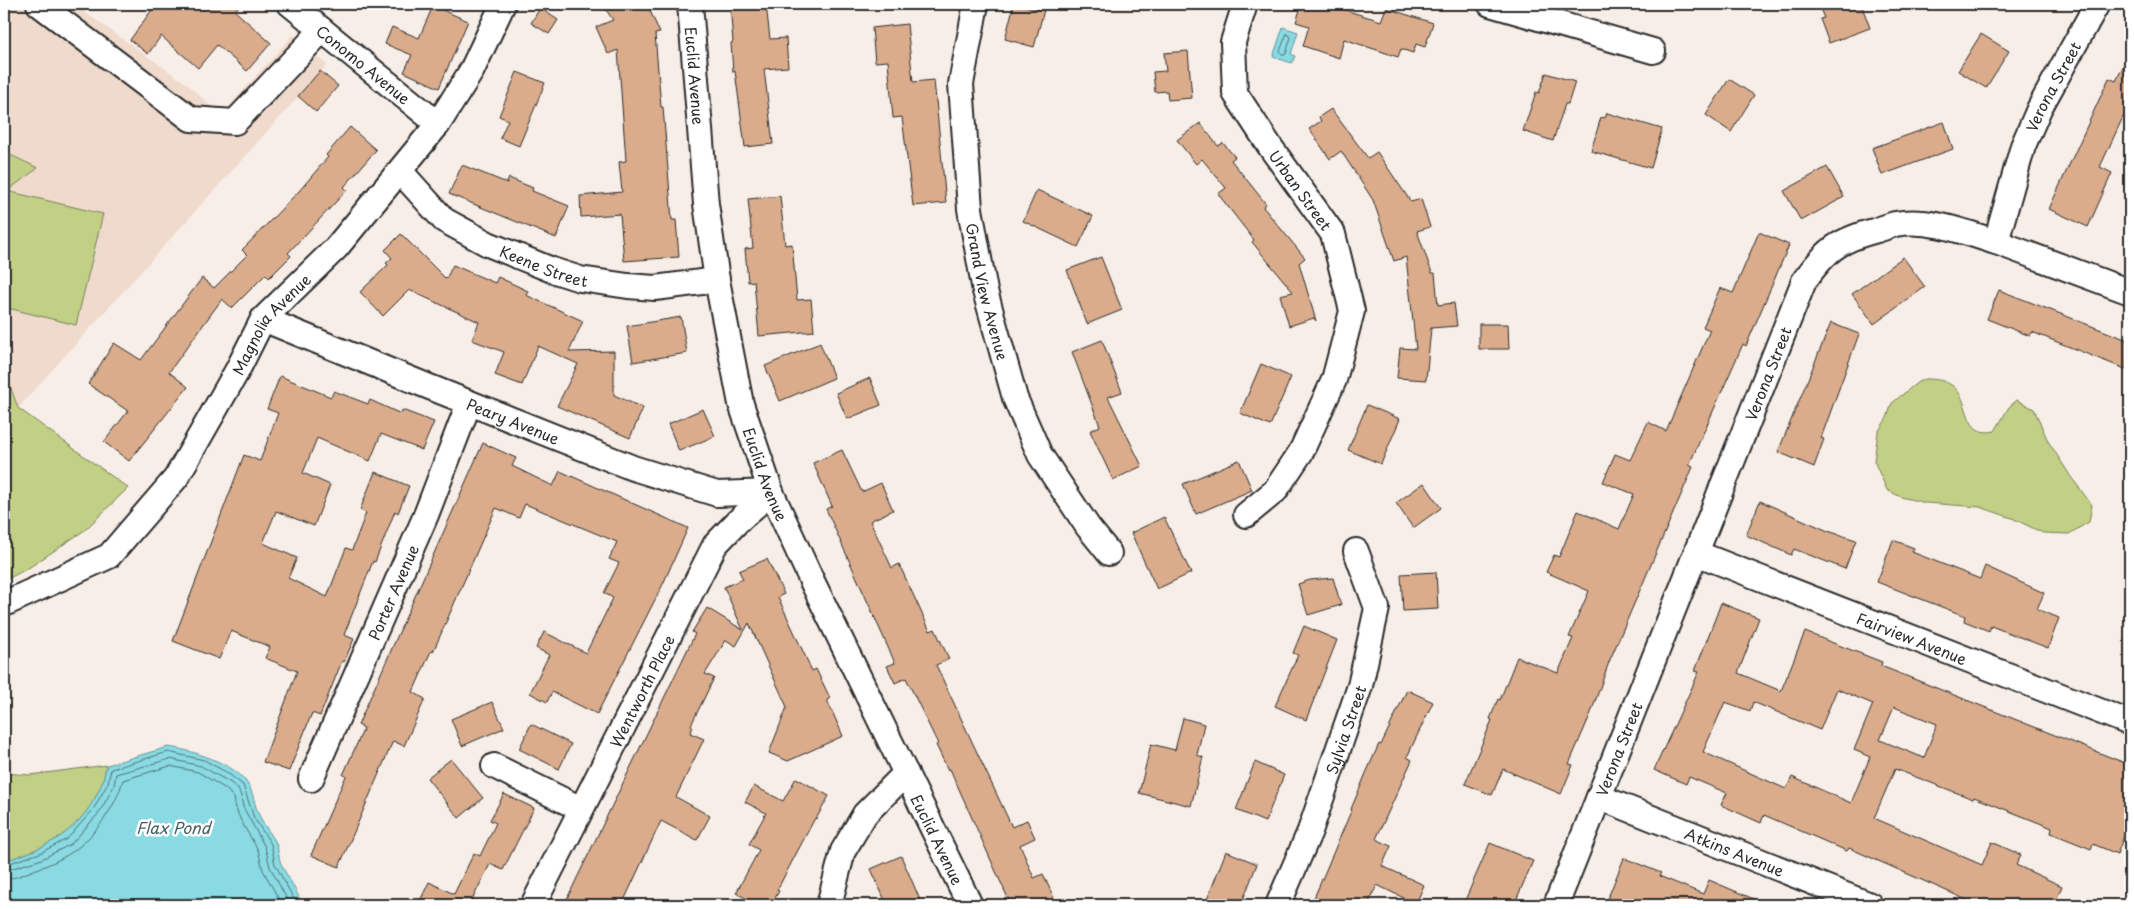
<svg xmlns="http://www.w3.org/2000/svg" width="2134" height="909" font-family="'Playpen Sans',sans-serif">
  <rect width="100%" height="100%" fill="#f8eee8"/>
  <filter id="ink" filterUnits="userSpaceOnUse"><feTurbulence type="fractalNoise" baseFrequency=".02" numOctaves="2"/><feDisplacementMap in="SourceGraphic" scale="10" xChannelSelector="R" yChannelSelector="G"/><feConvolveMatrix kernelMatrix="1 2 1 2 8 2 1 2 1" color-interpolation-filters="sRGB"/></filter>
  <g filter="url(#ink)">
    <polygon fill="#efdacc" points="4,4 73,4 187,84 221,115 293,35 327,65 18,408 4,369 4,192 38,168 4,152"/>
    <g fill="#c2d085" stroke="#767e58">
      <polygon points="4,152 38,168 7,191 103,214 76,325 4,307 4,201 6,191 4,192"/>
      <polygon points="4,369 18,408 128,488 85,530 30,567 4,581"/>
      <path d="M1925,379C1936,379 1947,380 1955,388C1971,403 1963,438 1995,431L2009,407L2017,400L2034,409L2048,441L2071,477L2092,505L2089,522L2069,534L2043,533L2012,518L1980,507L1926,503L1901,497L1887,490L1874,461L1878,432L1887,418L1892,403L1918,382Z"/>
      <path d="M107,765C104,771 105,777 103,783C83,830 50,847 4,861V773L30,775Z"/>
    </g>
    <g fill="#89dae2" stroke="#639499">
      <polygon points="1283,27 1298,32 1291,54 1295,56 1292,63 1273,57"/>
      <path d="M168,747C191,750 234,763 247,783C254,793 254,805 259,815C263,825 271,833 275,841C279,848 278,857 281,864C288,878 297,890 302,905H4V861C50,847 83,830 102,783C105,777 104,771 107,765Z"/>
    </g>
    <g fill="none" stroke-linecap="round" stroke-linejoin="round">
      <g stroke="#517174" stroke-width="1">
        <polygon points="1287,34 1291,37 1286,54 1283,55 1280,52"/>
        <polyline points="4,865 40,853 67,839 93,810 108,783 111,769 168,752 204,760 226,772 243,785 254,818 271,844 275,864 297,905"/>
        <polyline points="4,871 42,859 71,844 99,813 114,786 116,774 170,759 201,766 231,783 238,789 241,796 243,807 265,847 270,867 290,905"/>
        <path d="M4,879C14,879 24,874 34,870C46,866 58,861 69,854C93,839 116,807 123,780L170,766L198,772L226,789L234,798L236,809L242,823L258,850L263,870L282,905"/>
      </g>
    </g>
    <g fill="#daac8b" stroke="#2b2b2b" fill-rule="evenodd">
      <polygon points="156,4 240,4 235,11 271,43 247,71 217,45 198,68 161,36 148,54 130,40"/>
      <polygon points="602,4 647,4 660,33 655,34 661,107 663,107 672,220 676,220 679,257 624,261 620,214 581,217 580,196 622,192 619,162 626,161 618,50 608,54 596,27 613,20"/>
      <polygon points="730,4 766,4 770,39 786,38 788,67 764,69 773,144 745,147 735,71 733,72 731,43 733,42"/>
      <polygon points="1014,4 1044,10 1034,47 1005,39"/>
      <polygon points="1302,4 1325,4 1381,21 1386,8 1433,23 1425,47 1416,44 1413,53 1401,49 1398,57 1344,39 1339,58 1303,46 1309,26 1296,22"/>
      <polygon points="1818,4 1861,4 1870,28 1829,43 1820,19 1824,18"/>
      <polygon points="433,6 468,21 439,88 404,72 412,55 385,44 392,27 419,38"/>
      <polygon points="540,8 558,20 549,34 531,23"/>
      <polygon points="907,24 913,82 934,80 946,203 913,206 902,117 893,118 888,61 875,62 872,28"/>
      <polygon points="1981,34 2009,51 1986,88 1958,71"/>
      <polygon points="1188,51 1192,98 1168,100 1167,91 1155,92 1153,72 1166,71 1164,53"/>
      <polygon points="2130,52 2130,120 2123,117 2100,167 2112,173 2088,227 2049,209 2109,78 2116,81"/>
      <polygon points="320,71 338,86 316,112 298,96"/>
      <polygon points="517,72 545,83 519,146 500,138 508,120 499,116"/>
      <polygon points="1546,73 1575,82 1568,104 1565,104 1553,141 1523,131 1536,92 1539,93"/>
      <polygon points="1729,79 1754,95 1731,132 1706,115"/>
      <polygon points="1331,109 1368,158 1377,152 1411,202 1421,199 1430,227 1417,231 1432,273 1435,273 1438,305 1454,303 1457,326 1431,328 1426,380 1397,378 1400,348 1416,349 1406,257 1394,261 1373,200 1341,151 1330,159 1309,129 1321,121 1319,117"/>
      <polygon points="1607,113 1662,129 1651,168 1591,151 1601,117 1605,118"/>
      <polygon points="1944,122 1953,149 1882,175 1872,148"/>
      <polygon points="1200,123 1218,146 1223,143 1235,157 1231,160 1266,204 1263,207 1305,258 1299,263 1316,321 1314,318 1289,326 1280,295 1293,292 1252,242 1254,240 1218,194 1226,188 1202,159 1196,164 1177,140"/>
      <polygon points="350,127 376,150 344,187 347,190 288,253 291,256 269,278 266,274 232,308 222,299 169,372 188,387 129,461 104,442 128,411 88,384 114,343 141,360 202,278 214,288 247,255 242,250 300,190 328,157 326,155"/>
      <polygon points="462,165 507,183 509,178 533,188 532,191 569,206 556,238 449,194"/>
      <polygon points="1827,167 1844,197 1801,221 1784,191"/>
      <polygon points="1037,190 1093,216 1078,247 1023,221"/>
      <polygon points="780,196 785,245 792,244 797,300 811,299 814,331 759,336 754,281 748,282 745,249 753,248 748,199"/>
      <polygon points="1759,232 1789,245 1746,346 1743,344 1689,465 1693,467 1609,662 1591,713 1569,764 1573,765 1561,794 1503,769 1492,795 1465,784 1492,720 1490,719 1498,699 1500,700 1517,657 1558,673 1573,638 1569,637 1589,591 1546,572 1554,555 1559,557 1578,511 1619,529 1634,494 1603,482 1615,454 1630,460 1648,422 1666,431 1710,330 1703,327 1720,288 1733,293"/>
      <polygon points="401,234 446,279 453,265 495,283 498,277 528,291 526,295 583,321 569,352 614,351 614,395 643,408 630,438 557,406 578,364 538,346 522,385 495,375 504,352 472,340 479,322 409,290 383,316 360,292 388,265 386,263 392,258 385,250"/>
      <polygon points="1101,257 1122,310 1087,324 1067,270"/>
      <polygon points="1903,257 1925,287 1874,324 1852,294"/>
      <polygon points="1999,290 2130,341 2130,371 2032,332 2030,336 1987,319"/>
      <polygon points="681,317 687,353 633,362 627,326"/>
      <polygon points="1831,323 1859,334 1821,438 1824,439 1814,467 1778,452"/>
      <polygon points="1479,324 1508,324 1509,349 1479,349"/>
      <polygon points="1102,340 1122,392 1108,397 1142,466 1113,480 1090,431 1100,426 1072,352"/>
      <polygon points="820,343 834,378 780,401 765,366"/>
      <polygon points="1261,364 1291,377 1270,426 1240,413"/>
      <polygon points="280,376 331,397 334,391 368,404 370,400 401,414 402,410 434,422 422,450 381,434 370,461 317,438 303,473 330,485 314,526 276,511 263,543 297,558 288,578 327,597 346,548 352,550 366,513 360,510 375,472 409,486 398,513 395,511 375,562 373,561 344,635 354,639 344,662 342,661 320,716 312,713 289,771 263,762 297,671 265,658 270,647 231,631 219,659 173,641 244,455 260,461 278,413 267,409"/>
      <polygon points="870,378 881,405 847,419 836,393"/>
      <polygon points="1367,405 1400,419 1381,464 1348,450"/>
      <polygon points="703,409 715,436 679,451 668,424"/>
      <polygon points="483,443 516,458 512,466 553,486 560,471 688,528 663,584 597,714 552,692 547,702 530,693 549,655 536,648 544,632 586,653 613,598 604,593 619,563 609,559 617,542 525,504 519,518 496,508 433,652 431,651 413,692 425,699 404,746 393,741 339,867 311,855 346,776 343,775 364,728 358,725"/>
      <polygon points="842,450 862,492 881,483 893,510 870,521 892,568 899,564 930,631 935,629 949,659 936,665 1012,827 1027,820 1035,838 1020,845 1034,878 1043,874 1057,905 1011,905 950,769 948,770 936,745 938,744 906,678 895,683 887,666 895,663 826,509 832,506 813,463"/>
      <polygon points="1239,460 1252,490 1196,514 1183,484"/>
      <polygon points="1424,483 1441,508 1413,528 1396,503"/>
      <polygon points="1760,501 1828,531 1856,540 1845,569 1794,549 1791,555 1746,535"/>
      <polygon points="1164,517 1191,573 1157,589 1131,533"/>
      <polygon points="1893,540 1914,548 1912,552 1980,579 1985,566 2044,593 2037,609 2059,618 2048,648 1991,626 1989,631 1964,621 1965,616 1877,582"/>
      <polygon points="767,559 784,594 778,597 812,671 816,669 830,698 827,700 843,736 788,761 769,753 787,707 749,623 736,646 726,640 705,674 714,678 691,725 693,727 690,733 704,739 676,797 710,816 697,840 661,821 622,905 564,905 695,634 692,632 707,608 743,630 724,587 743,579 739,571"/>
      <polygon points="1436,572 1438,609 1403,611 1401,574"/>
      <polygon points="1333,578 1341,605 1308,615 1298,584 1310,580"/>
      <path d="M1721,603L1759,618L1738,673L1781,691L1805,632L1882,662L1881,666L2130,765V821L2117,854L2093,844L2091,849L2051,833L2052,828L1974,797L1973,799L1895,769L1874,818L1982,865L1992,842L2021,855L2016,865L2062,886L2054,905H1964L1967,900L1849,848L1847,851L1764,815L1761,823L1721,805L1727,793L1689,777L1686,784L1654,770L1699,672L1695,671ZM1837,689L1873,704L1854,750L1870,757L1851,803L1792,777L1786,789L1703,752L1725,702L1750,711L1753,702L1820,730ZM1894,707L1937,724L1924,758L1880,740Z"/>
      <polygon points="1304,626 1337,640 1306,720 1275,706 1298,655 1293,653"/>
      <polygon points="1407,690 1433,702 1407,757 1412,760 1376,839 1391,846 1382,866 1424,885 1416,904 1377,885 1368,905 1330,905 1314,898 1352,809 1351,809 1367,771 1379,744 1381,745"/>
      <polygon points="492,702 504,728 462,746 451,719"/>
      <polygon points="1183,718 1204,724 1197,755 1203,757 1191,806 1139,793 1151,744 1175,750"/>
      <polygon points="531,724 571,744 559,769 519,749"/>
      <polygon points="451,759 483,798 459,818 427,778"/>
      <polygon points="1255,762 1284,775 1265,822 1236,810"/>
      <polygon points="796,778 829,796 816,819 815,818 777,890 779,891 771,905 759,905 736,893 759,850 749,844 766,813 745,802 754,786 783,801"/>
      <polygon points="504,794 534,808 503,870 490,864 471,902 477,905 418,905 429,882 454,894 474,853 480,856 496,823 490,820"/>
      <polygon points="1490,843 1533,861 1514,905 1463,905"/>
      <polygon points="1226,851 1257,864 1241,905 1205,905"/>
      <polygon points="901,856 912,881 922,905 887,905 871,869"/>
      <polygon points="1624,858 1661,873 1659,876 1703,894 1709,880 1768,905 1605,905"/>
    </g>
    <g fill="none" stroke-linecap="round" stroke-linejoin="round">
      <g stroke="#2b2b2b" stroke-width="28">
        <g id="minor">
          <polyline points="39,4 191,119 235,122 322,30"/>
          <path id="s1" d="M290,4L438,124"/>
          <path id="s2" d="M690,4L706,204L717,280L741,404L771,492L811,579L970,905"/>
          <path id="s3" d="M976,4L961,84L970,209L985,291L1015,398L1040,455L1088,527L1109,553"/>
          <path id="s4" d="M1245,4L1233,42L1235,93L1271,148L1333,234L1352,311L1334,380L1301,452L1275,491L1246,515"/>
          <polyline points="1490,4 1653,51"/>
          <path id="s5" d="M400,171L444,220L488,244L552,270L580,279L628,286L655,288L717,280"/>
          <polyline points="1996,242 2130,292"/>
          <path id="s6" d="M263,319L427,386L633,468L717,494L771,492"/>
          <path id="s7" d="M1696,553L2130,723"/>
          <path id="s8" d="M4,604L109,556L176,478L237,371L263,319L336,248L438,124L472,70L503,4"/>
          <polyline points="494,766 581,809"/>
          <path id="s9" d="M311,779L426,515L469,403"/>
          <path id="s10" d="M1599,797L1870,905"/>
          <path id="s11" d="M533,905L715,545L738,521L771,492"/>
          <polyline points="829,905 843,851 865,814 906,773"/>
          <path id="s12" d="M1278,905L1310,831L1360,686L1377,608L1356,551"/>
          <path id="s13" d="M1556,905L1804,281C1827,249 1839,240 1877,230C1883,228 1889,226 1895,224C1929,218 1964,232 1996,242L2023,146L2039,109L2097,4"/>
        </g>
      </g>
      <use href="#minor" stroke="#fff" stroke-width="24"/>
    </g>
  </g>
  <g text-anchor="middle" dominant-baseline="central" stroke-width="5" stroke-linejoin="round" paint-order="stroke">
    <g font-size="15" fill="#2b2b2b" stroke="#fff">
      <text stroke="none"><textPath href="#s1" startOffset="95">Conomo Avenue</textPath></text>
      <text stroke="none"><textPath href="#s2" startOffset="72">Euclid Avenue</textPath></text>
      <text stroke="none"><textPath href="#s13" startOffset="1052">Verona Street</textPath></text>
      <text stroke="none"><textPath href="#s4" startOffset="208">Urban Street</textPath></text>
      <text stroke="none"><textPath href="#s5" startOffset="176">Keene Street</textPath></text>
      <text stroke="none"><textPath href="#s3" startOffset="291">Grand View Avenue</textPath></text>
      <text stroke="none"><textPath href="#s8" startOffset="400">Magnolia Avenue</textPath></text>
      <text stroke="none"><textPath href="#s13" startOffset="572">Verona Street</textPath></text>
      <text stroke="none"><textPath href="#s6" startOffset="270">Peary Avenue</textPath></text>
      <text stroke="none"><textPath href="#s2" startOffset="478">Euclid Avenue</textPath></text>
      <text stroke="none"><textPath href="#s9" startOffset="204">Porter Avenue</textPath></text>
      <text stroke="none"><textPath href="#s7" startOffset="232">Fairview Avenue</textPath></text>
      <text stroke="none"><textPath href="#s11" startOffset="240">Wentworth Place</textPath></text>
      <text stroke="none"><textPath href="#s12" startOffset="188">Sylvia Street</textPath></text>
      <text stroke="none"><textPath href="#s13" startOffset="168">Verona Street</textPath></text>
      <text stroke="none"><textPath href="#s2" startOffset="882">Euclid Avenue</textPath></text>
      <text stroke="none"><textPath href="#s10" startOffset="146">Atkins Avenue</textPath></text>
    </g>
    <g font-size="16" font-style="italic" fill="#476062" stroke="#fff">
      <text x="173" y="827">Flax Pond</text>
    </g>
  </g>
  <rect width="2134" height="909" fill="none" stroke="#fff" stroke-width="20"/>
  <rect x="10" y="10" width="2114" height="889" fill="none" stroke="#2b2b2b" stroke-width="2" filter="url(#ink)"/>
</svg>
